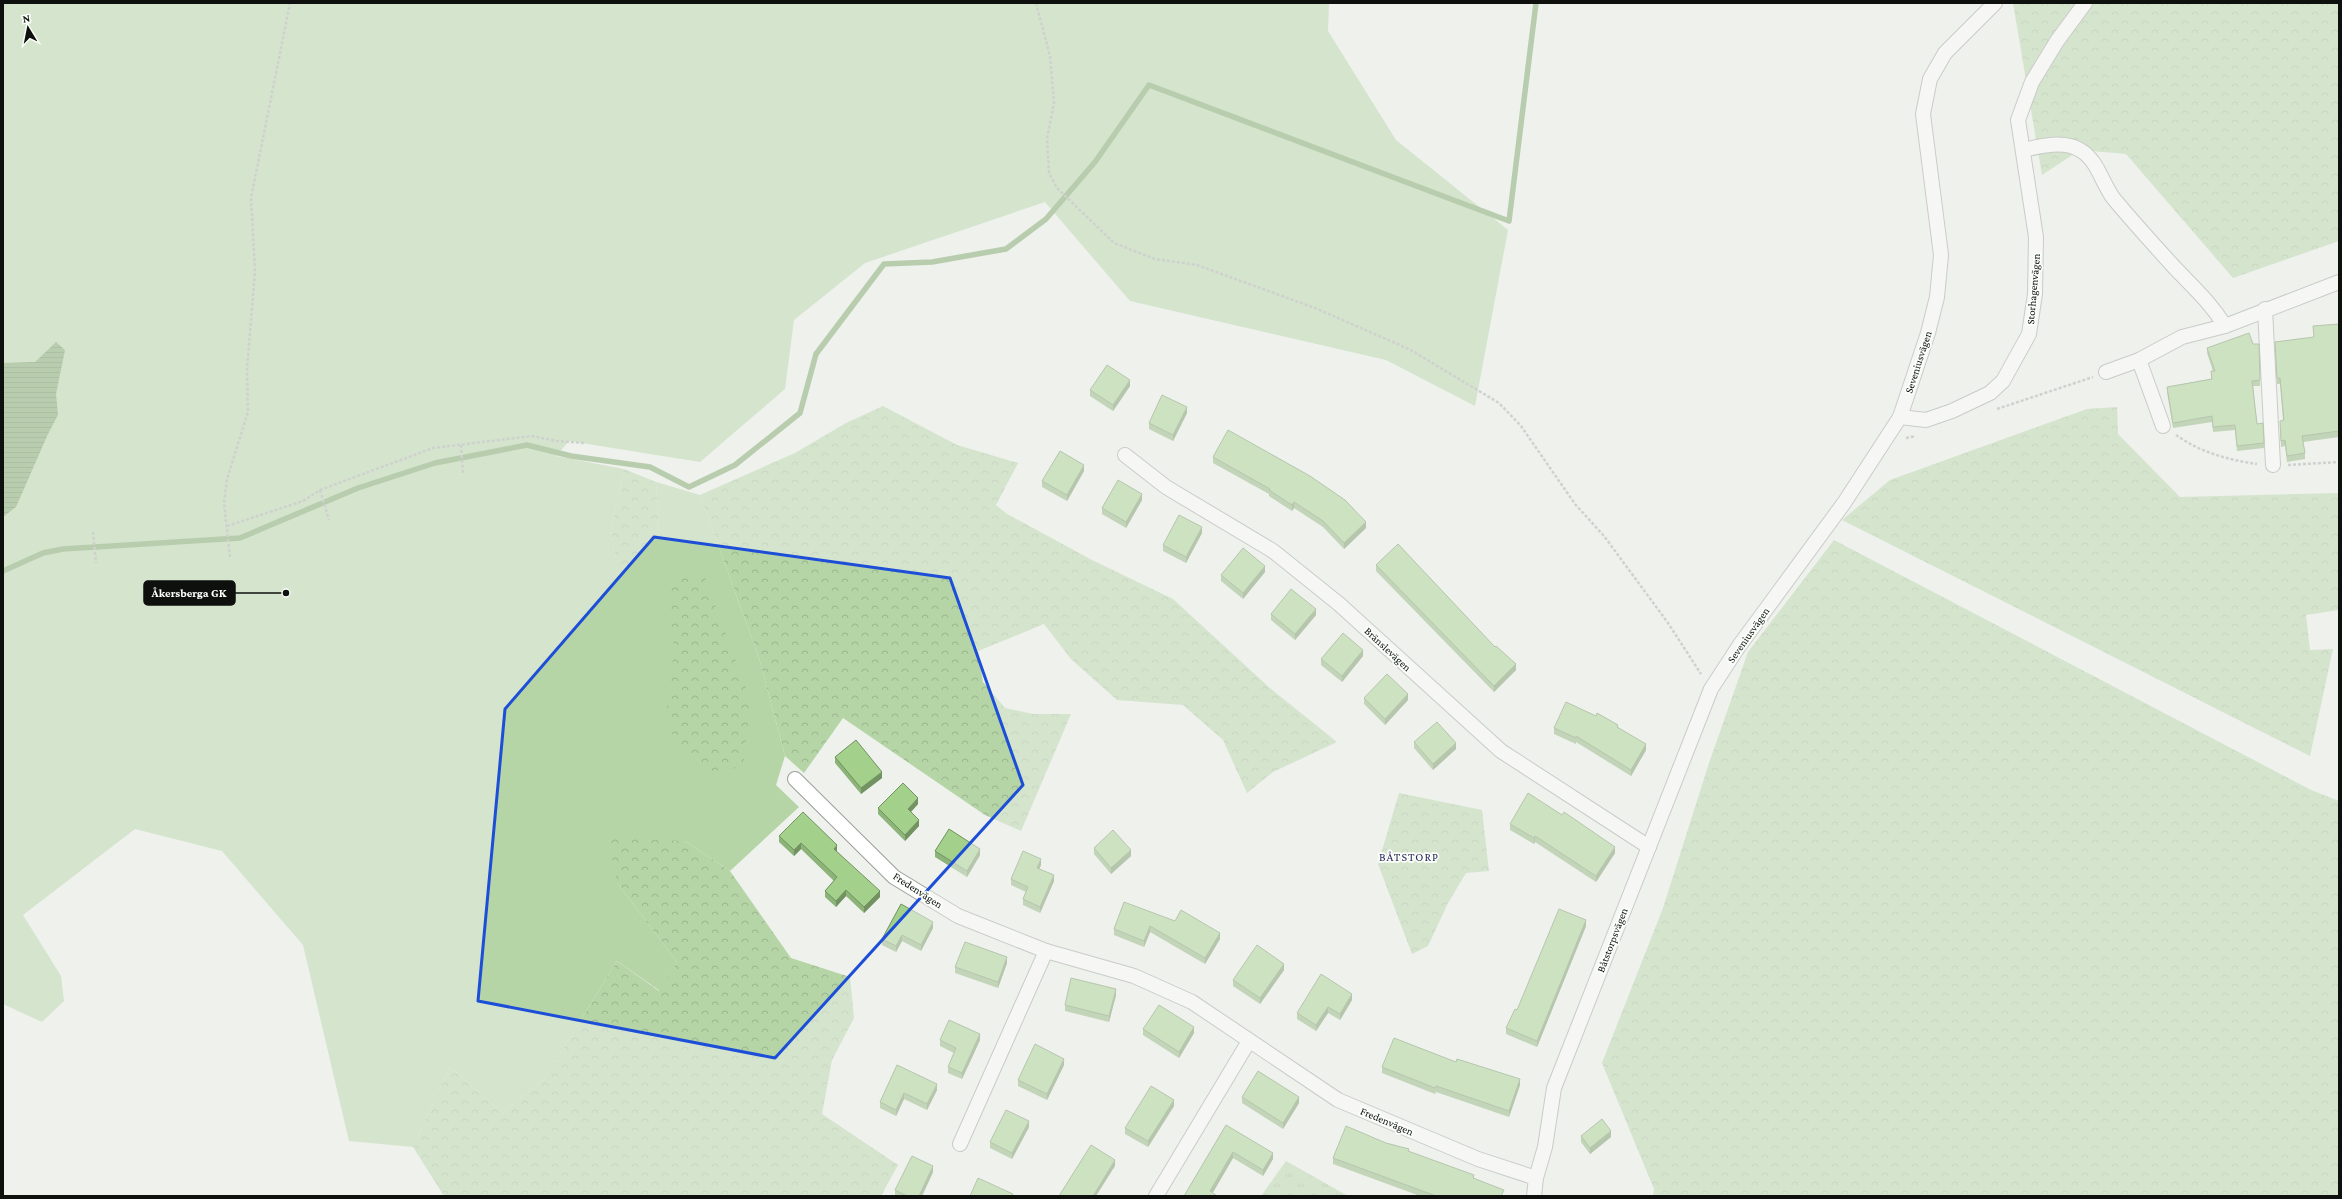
<svg xmlns="http://www.w3.org/2000/svg" width="2342" height="1199" font-family="'Crimson Pro',serif">
  <defs>
    <pattern id="forest-crowns" width="20" height="18" patternUnits="userSpaceOnUse"><rect width="20" height="18" fill="#b6d5a7"/><path d="M2 6a3 3 0 1 1 6 0M12 15a3 3 0 1 1 6 0" fill="none" stroke="#9bb68f"/></pattern>
    <pattern id="park-tufts" width="24" height="20" patternUnits="userSpaceOnUse"><rect width="24" height="20" fill="#b6d5a7"/><path d="M3 7l-1-3M5 7V3M7 7l1-3M15 17l-1-3M17 17v-4M19 17l1-3" fill="none" stroke="#9bb68f"/></pattern>
    <pattern id="water-rules" width="6" height="5" patternUnits="userSpaceOnUse"><rect width="6" height="5" fill="#77a260"/><path d="M0 2.5h6" fill="none" stroke="#60834e"/></pattern>
  </defs>
  <rect width="100%" height="100%" fill="#eef1ec"/>
  <polygon fill="#b6d5a7" points="3,3 1329,3 1328,31 1396,140 1508,230 1475,406 1386,360 1130,301 1045,202 865,263 794,320 785,389 700,462 569,441 556,456 624,469 611,531 619,575 659,528 656,482 700,495 759,658 785,756 776,785 799,807 730,871 685,841 617,883 677,962 660,991 617,961 545,1078 503,1113 450,1067 413,1147 349,1141 303,945 222,851 135,829 23,915 61,976 64,1001 42,1022 3,1004"/>
  <g fill="url(#forest-crowns)">
    <polygon points="2013,3 2339,3 2339,241 2233,278 2126,154 2080,150 2042,175"/>
    <polygon points="883,406 957,445 1018,463 996,505 1007,514 1092,560 1173,599 1271,689 1337,742 1273,772 1247,793 1223,740 1183,705 1117,700 1071,659 1044,624 978,651 983,682 1005,708 1033,714 1071,714 1021,831 985,815 843,718 804,773 785,756 759,658 700,495 795,453 846,423"/>
    <polygon points="2117,407 2118,434 2180,497 2339,493 2339,610 2306,615 2310,650 2333,649 2310,756 1842,520 1890,480 2087,409"/>
    <polygon points="624,469 656,482 659,528 619,576 611,531"/>
    <polygon points="1834,540 2311,790 2339,801 2339,1196 1653,1196 1654,1189 1602,1063 1663,908 1709,763 1748,652"/>
    <polygon points="703,572 751,701 743,767 708,772 677,748 666,714 674,650 667,582"/>
    <polygon points="1399,793 1482,810 1489,871 1466,873 1448,903 1428,946 1412,954 1378,864"/>
    <polygon points="608,838 685,841 730,871 791,958 850,977 854,1018 832,1060 822,1114 898,1165 881,1196 444,1196 413,1147 450,1067 503,1113 545,1078 617,961 659,991 677,962 617,883"/>
  </g>
  <polygon fill="url(#park-tufts)" points="1286,1161 1348,1196 1261,1196"/>
  <polygon fill="url(#water-rules)" points="56,342 65,350 56,394 58,415 48,434 16,507 3,517 3,363 35,362"/>
  <g fill="none" stroke-linecap="round" stroke-linejoin="round">
    <polyline stroke="#77a260" stroke-width="5.5" points="3,571 43,553 63,549 240,538 358,488 435,463 527,445 571,456 650,467 689,487 735,465 800,413 816,354 884,264 932,262 1006,249 1046,219 1095,162 1149,85 1509,221 1536,3"/>
    <g stroke="#9b9f9a" stroke-width="16">
      <g id="street">
        <path d="M2023,150C2040,146 2064,140 2080,150C2098,160 2102,184 2114,199C2134,223 2154,245 2175,268C2193,287 2211,303 2225,326"/>
        <polyline points="2265,309 2273,465"/>
        <polyline points="2139,360 2163,426"/>
        <polyline points="2106,372 2139,360 2182,337 2225,326 2339,282"/>
        <polyline points="1900,417 1926,420 1952,411 1990,393 2003,381 2029,334 2035,294 2036,237 2018,120 2032,82 2057,41 2085,3"/>
        <polyline points="1125,455 1166,487 1273,551 1339,604 1501,751 1649,847"/>
        <polyline points="795,779 894,877 958,916 1046,951 1134,976 1192,1002 1338,1100 1478,1159 1536,1178"/>
        <polyline points="960,1144 1046,951"/>
        <polyline points="1156,1196 1249,1041"/>
        <polyline points="1534,1196 1536,1178 1545,1147 1554,1088 1711,689 1739,646 1844,503 1900,417 1928,333 1937,297 1941,255 1923,114 1930,79 1945,53 1995,3"/>
      </g>
    </g>
    <g stroke="#a9aca8" stroke-width="2.5" stroke-dasharray="3 2" stroke-linecap="butt">
      <polyline points="1036,3 1050,56 1054,103 1047,139 1049,173 1057,188 1114,243 1155,259 1197,265 1315,308 1409,349 1499,403 1521,426 1575,504 1604,536 1668,623 1701,674"/>
      <polyline points="1997,409 2093,377"/>
      <path d="M2176,435C2200,452 2228,460 2257,464"/>
      <polyline points="1906,438 1916,436"/>
      <polyline points="461,445 463,474"/>
      <polyline points="2288,465 2339,462"/>
      <polyline points="320,490 329,520"/>
      <polyline points="227,526 303,501 320,490 433,448 532,436 557,441 584,443"/>
      <polyline points="93,532 96,563"/>
      <polyline points="230,557 224,503 227,479 248,412 247,369 255,271 251,198 290,3"/>
    </g>
    <use href="#street" stroke="#fff" stroke-width="14"/>
  </g>
  <g fill="#8cb378">
    <polygon points="2339,324 2339,437 2303,442 2305,453 2305,459 2287,462 2285,446 2281,447 2280,426 2283,420 2280,384 2277,384 2275,347 2313,337"/>
    <polygon points="2207,348 2260,380 2260,386 2253,386 2257,424 2264,443 2264,448 2237,451 2235,430 2213,432 2212,422 2173,428 2167,392 2167,387 2211,379 2211,371 2213,371 2207,353"/>
    <polygon points="1130,386 1113,411 1090,396 1090,390"/>
    <polygon points="1187,413 1173,441 1149,429 1149,423"/>
    <polygon points="1213,457 1366,528 1344,549 1323,527 1294,508 1292,511 1269,496 1269,494 1213,463"/>
    <polygon points="1084,471 1067,501 1042,487 1042,481"/>
    <polygon points="1142,500 1126,528 1102,514 1102,508"/>
    <polygon points="1202,533 1186,563 1163,551 1163,545"/>
    <polygon points="1376,565 1516,670 1494,692 1376,571"/>
    <polygon points="1265,572 1243,599 1221,581 1221,575"/>
    <polygon points="1271,614 1316,615 1295,640 1271,620"/>
    <polygon points="1363,656 1342,682 1321,665 1321,659"/>
    <polygon points="1364,698 1408,700 1385,725 1364,704"/>
    <polygon points="1618,727 1646,750 1631,776 1576,742 1576,744 1554,734 1554,728"/>
    <polygon points="1414,742 1456,749 1433,770 1414,748"/>
    <polygon points="835,757 882,778 861,794 835,763"/>
    <polygon points="918,804 911,812 919,826 905,841 878,814 878,808"/>
    <polygon points="1510,824 1615,853 1596,882 1535,842 1534,844 1510,830"/>
    <polygon points="779,836 837,851 837,852 880,897 864,913 846,896 836,907 825,897 825,891 834,881 801,849 794,856 779,842"/>
    <polygon points="1094,848 1131,856 1111,874 1094,854"/>
    <polygon points="935,851 980,855 967,877 935,857"/>
    <polygon points="1041,865 1039,869 1054,881 1040,913 1023,905 1023,899 1026,892 1011,885 1011,879"/>
    <polygon points="1175,921 1220,939 1205,964 1150,932 1144,947 1114,935 1114,929"/>
    <polygon points="1586,926 1537,1047 1506,1034 1506,1028 1517,1010"/>
    <polygon points="933,928 921,951 902,941 896,952 882,945 882,939"/>
    <polygon points="1007,963 998,988 955,973 955,967"/>
    <polygon points="1284,970 1260,1004 1233,986 1233,980"/>
    <polygon points="1116,995 1109,1022 1065,1011 1065,1005"/>
    <polygon points="1352,1000 1340,1020 1328,1013 1316,1031 1297,1019 1297,1013"/>
    <polygon points="1143,1029 1194,1033 1179,1058 1143,1035"/>
    <polygon points="940,1040 980,1040 962,1079 948,1073 948,1067 954,1053 940,1046"/>
    <polygon points="1456,1062 1520,1085 1509,1117 1436,1092 1435,1094 1382,1073 1382,1067"/>
    <polygon points="897,1065 937,1090 927,1110 904,1099 896,1116 880,1108 880,1102"/>
    <polygon points="1064,1065 1047,1100 1018,1086 1018,1080"/>
    <polygon points="1242,1097 1299,1103 1283,1129 1242,1103"/>
    <polygon points="1174,1106 1148,1147 1125,1134 1125,1128"/>
    <polygon points="1226,1125 1273,1159 1263,1176 1233,1158 1212,1193 1184,1196"/>
    <polygon points="1029,1127 1012,1159 990,1148 990,1142"/>
    <polygon points="1581,1136 1611,1137 1590,1154 1581,1142"/>
    <polygon points="1386,1143 1474,1178 1504,1196 1420,1196 1333,1164 1333,1158"/>
    <polygon points="933,1172 922,1196 895,1196 895,1190"/>
  </g>
  <g fill="#729261">
    <polygon points="1130,380 1130,386 1113,411 1113,405"/>
    <polygon points="1187,407 1187,413 1173,441 1173,435"/>
    <polygon points="1084,465 1084,471 1067,501 1067,495"/>
    <polygon points="1142,494 1142,500 1126,528 1126,522"/>
    <polygon points="1294,502 1294,508 1292,511 1292,505"/>
    <polygon points="1366,522 1366,528 1344,549 1344,543"/>
    <polygon points="1202,527 1202,533 1186,563 1186,557"/>
    <polygon points="1265,566 1265,572 1243,599 1243,593"/>
    <polygon points="1316,609 1316,615 1295,640 1295,634"/>
    <polygon points="1363,650 1363,656 1342,682 1342,676"/>
    <polygon points="1516,664 1516,670 1494,692 1494,686"/>
    <polygon points="1408,694 1408,700 1385,725 1385,719"/>
    <polygon points="1456,743 1456,749 1433,770 1433,764"/>
    <polygon points="1646,744 1646,750 1631,776 1631,770"/>
    <polygon points="882,772 882,778 861,794 861,788"/>
    <polygon points="918,798 918,804 908,815 908,809"/>
    <polygon points="919,820 919,826 905,841 905,835"/>
    <polygon points="1535,836 1535,842 1534,844 1534,838"/>
    <polygon points="801,843 801,849 794,856 794,850"/>
    <polygon points="837,845 837,851 834,855 834,849"/>
    <polygon points="1615,847 1615,853 1596,882 1596,876"/>
    <polygon points="980,849 980,855 967,877 967,871"/>
    <polygon points="1131,850 1131,856 1111,874 1111,868"/>
    <polygon points="1041,859 1041,865 1037,874 1037,868"/>
    <polygon points="1054,875 1054,881 1040,913 1040,907"/>
    <polygon points="846,890 846,896 836,907 836,901"/>
    <polygon points="880,891 880,897 864,913 864,907"/>
    <polygon points="1586,920 1586,926 1537,1047 1537,1041"/>
    <polygon points="933,922 933,928 921,951 921,945"/>
    <polygon points="1150,926 1150,932 1144,947 1144,941"/>
    <polygon points="1220,933 1220,939 1205,964 1205,958"/>
    <polygon points="902,935 902,941 896,952 896,946"/>
    <polygon points="1007,957 1007,963 998,988 998,982"/>
    <polygon points="1284,964 1284,970 1260,1004 1260,998"/>
    <polygon points="1116,989 1116,995 1109,1022 1109,1016"/>
    <polygon points="1352,994 1352,1000 1340,1020 1340,1014"/>
    <polygon points="1328,1007 1328,1013 1316,1031 1316,1025"/>
    <polygon points="1194,1027 1194,1033 1179,1058 1179,1052"/>
    <polygon points="980,1034 980,1040 962,1079 962,1073"/>
    <polygon points="1064,1059 1064,1065 1047,1100 1047,1094"/>
    <polygon points="1520,1079 1520,1085 1509,1117 1509,1111"/>
    <polygon points="937,1084 937,1090 927,1110 927,1104"/>
    <polygon points="904,1093 904,1099 896,1116 896,1110"/>
    <polygon points="1299,1097 1299,1103 1283,1129 1283,1123"/>
    <polygon points="1174,1100 1174,1106 1148,1147 1148,1141"/>
    <polygon points="1029,1121 1029,1127 1012,1159 1012,1153"/>
    <polygon points="1611,1131 1611,1137 1590,1154 1590,1148"/>
    <polygon points="1233,1152 1233,1158 1211,1196 1210,1191"/>
    <polygon points="1273,1153 1273,1159 1263,1176 1263,1170"/>
    <polygon points="1115,1160 1115,1166 1096,1196 1093,1196"/>
    <polygon points="933,1166 933,1172 922,1196 919,1196"/>
  </g>
  <g fill="#a3d08b" stroke="#729261">
    <polygon points="2339,324 2339,431 2302,436 2305,453 2287,456 2285,440 2281,441 2280,421 2284,420 2280,378 2277,378 2275,342 2314,337 2313,326"/>
    <polygon points="2249,333 2253,344 2259,344 2260,380 2252,381 2257,424 2263,423 2264,443 2237,446 2235,425 2213,427 2212,416 2173,423 2167,387 2212,379 2211,371 2215,371 2207,348"/>
    <polygon points="1107,365 1130,380 1113,405 1090,390"/>
    <polygon points="1162,395 1187,407 1173,435 1149,423"/>
    <polygon points="1228,430 1310,476 1345,500 1366,522 1344,543 1323,521 1294,502 1292,505 1269,490 1270,489 1213,457"/>
    <polygon points="1060,451 1084,465 1067,495 1042,481"/>
    <polygon points="1118,480 1142,494 1126,522 1102,508"/>
    <polygon points="1179,515 1202,527 1186,557 1163,545"/>
    <polygon points="1398,544 1495,647 1496,646 1516,664 1494,686 1376,565"/>
    <polygon points="1243,548 1265,566 1243,593 1221,575"/>
    <polygon points="1291,589 1316,609 1295,634 1271,614"/>
    <polygon points="1343,633 1363,650 1342,676 1321,659"/>
    <polygon points="1387,674 1408,694 1385,719 1364,698"/>
    <polygon points="1566,702 1596,716 1597,713 1618,725 1617,727 1646,744 1631,770 1576,736 1576,738 1554,728"/>
    <polygon points="1437,722 1456,743 1433,764 1414,742"/>
    <polygon points="856,740 882,772 861,788 835,757"/>
    <polygon points="903,783 918,798 908,809 919,820 905,835 878,808"/>
    <polygon points="1528,793 1562,815 1564,812 1615,847 1596,876 1535,836 1534,838 1510,824"/>
    <polygon points="803,812 837,845 834,849 880,891 864,907 846,890 836,901 825,891 837,877 801,843 794,850 779,836"/>
    <polygon points="949,829 980,849 967,871 935,851"/>
    <polygon points="1113,830 1131,850 1111,868 1094,848"/>
    <polygon points="1023,851 1041,859 1037,868 1054,875 1040,907 1023,899 1028,887 1011,879"/>
    <polygon points="1124,902 1175,921 1181,910 1220,933 1205,958 1150,926 1144,941 1114,929"/>
    <polygon points="901,904 933,922 921,945 902,935 896,946 882,939"/>
    <polygon points="1559,909 1586,920 1537,1041 1506,1028 1515,1009 1517,1010"/>
    <polygon points="965,942 1007,957 998,982 955,967"/>
    <polygon points="1257,945 1284,964 1260,998 1233,980"/>
    <polygon points="1321,974 1352,994 1340,1014 1328,1007 1316,1025 1297,1013"/>
    <polygon points="1071,978 1116,989 1109,1016 1065,1005"/>
    <polygon points="1159,1005 1194,1027 1179,1052 1143,1029"/>
    <polygon points="949,1020 980,1034 962,1073 948,1067 956,1048 940,1040"/>
    <polygon points="1394,1038 1456,1062 1457,1059 1520,1079 1509,1111 1436,1086 1435,1088 1382,1067"/>
    <polygon points="1035,1044 1064,1059 1047,1094 1018,1080"/>
    <polygon points="897,1065 937,1084 927,1104 904,1093 896,1110 880,1102"/>
    <polygon points="1258,1071 1299,1097 1283,1123 1242,1097"/>
    <polygon points="1151,1086 1174,1100 1148,1141 1125,1128"/>
    <polygon points="1006,1110 1029,1121 1012,1153 990,1142"/>
    <polygon points="1602,1119 1611,1131 1590,1148 1581,1136"/>
    <polygon points="1226,1125 1273,1153 1263,1170 1233,1152 1210,1191 1217,1196 1184,1196"/>
    <polygon points="1346,1126 1386,1143 1409,1149 1408,1151 1474,1175 1473,1178 1504,1190 1501,1196 1436,1196 1333,1158"/>
    <polygon points="1091,1145 1115,1160 1093,1196 1059,1196"/>
    <polygon points="912,1156 933,1166 919,1196 907,1196 895,1190"/>
    <polygon points="978,1178 1013,1194 1012,1196 970,1196"/>
  </g>
  <path d="M0 0H2342V1199H0ZM654,537L950,578L1023,785L775,1058L478,1001L505,709Z" fill="#eef1ec" fill-opacity=".55" fill-rule="evenodd"/>
  <path fill="none" stroke="#1d4ed8" stroke-width="3" stroke-linejoin="round" d="M654,537L950,578L1023,785L775,1058L478,1001L505,709Z"/>
  <g text-anchor="middle" dominant-baseline="central" stroke-width="3.5" stroke-linejoin="round" paint-order="stroke">
    <g font-size="11" fill="#0e100e" stroke="#fbfff9">
      <text transform="translate(2033 289) rotate(-85)">Storhagenvägen</text>
      <text transform="translate(1918 362) rotate(-72)">Seveniusvägen</text>
      <text transform="translate(1748 635) rotate(-55)">Seveniusvägen</text>
      <text transform="translate(1388 649) rotate(43)">Bränslevägen</text>
      <text transform="translate(918 890) rotate(33)">Fredenvägen</text>
      <text transform="translate(1612 940) rotate(-69)">Båtstorpsvägen</text>
      <text transform="translate(1387 1121) rotate(23)">Fredenvägen</text>
    </g>
    <g font-size="12" letter-spacing="1" fill="#2c245e" stroke="#fbfff9">
      <text x="1409" y="857">BÅTSTORP</text>
    </g>
  </g>
  <path fill="none" stroke="#0e100e" stroke-width="1.5" d="M286 593L235 593"/>
  <circle fill="#0e100e" stroke="#fbfff9" stroke-width="1.5" cx="286" cy="593" r="4"/>
  <rect fill="#0e100e" stroke="#0e100e" stroke-width="1.5" x="144" y="581" width="91" height="24" rx="4"/>
  <g font-size="12" text-anchor="middle" font-weight="bold" fill="#fff">
    <text x="189" y="597">Åkersberga GK</text>
  </g>
  <rect width="2342" height="1199" fill="none" stroke="#0e100e" stroke-width="8"/>
  <g transform="translate(28 28) rotate(350)" stroke="#fbfff9" stroke-width="3" paint-order="stroke">
  <path d="M0-3L7 15L0 10L-7 15Z" fill="#0e100e"/>
  <text y="-6" font-size="11" font-weight="bold" text-anchor="middle" fill="#0e100e">N</text>
  </g>
</svg>
